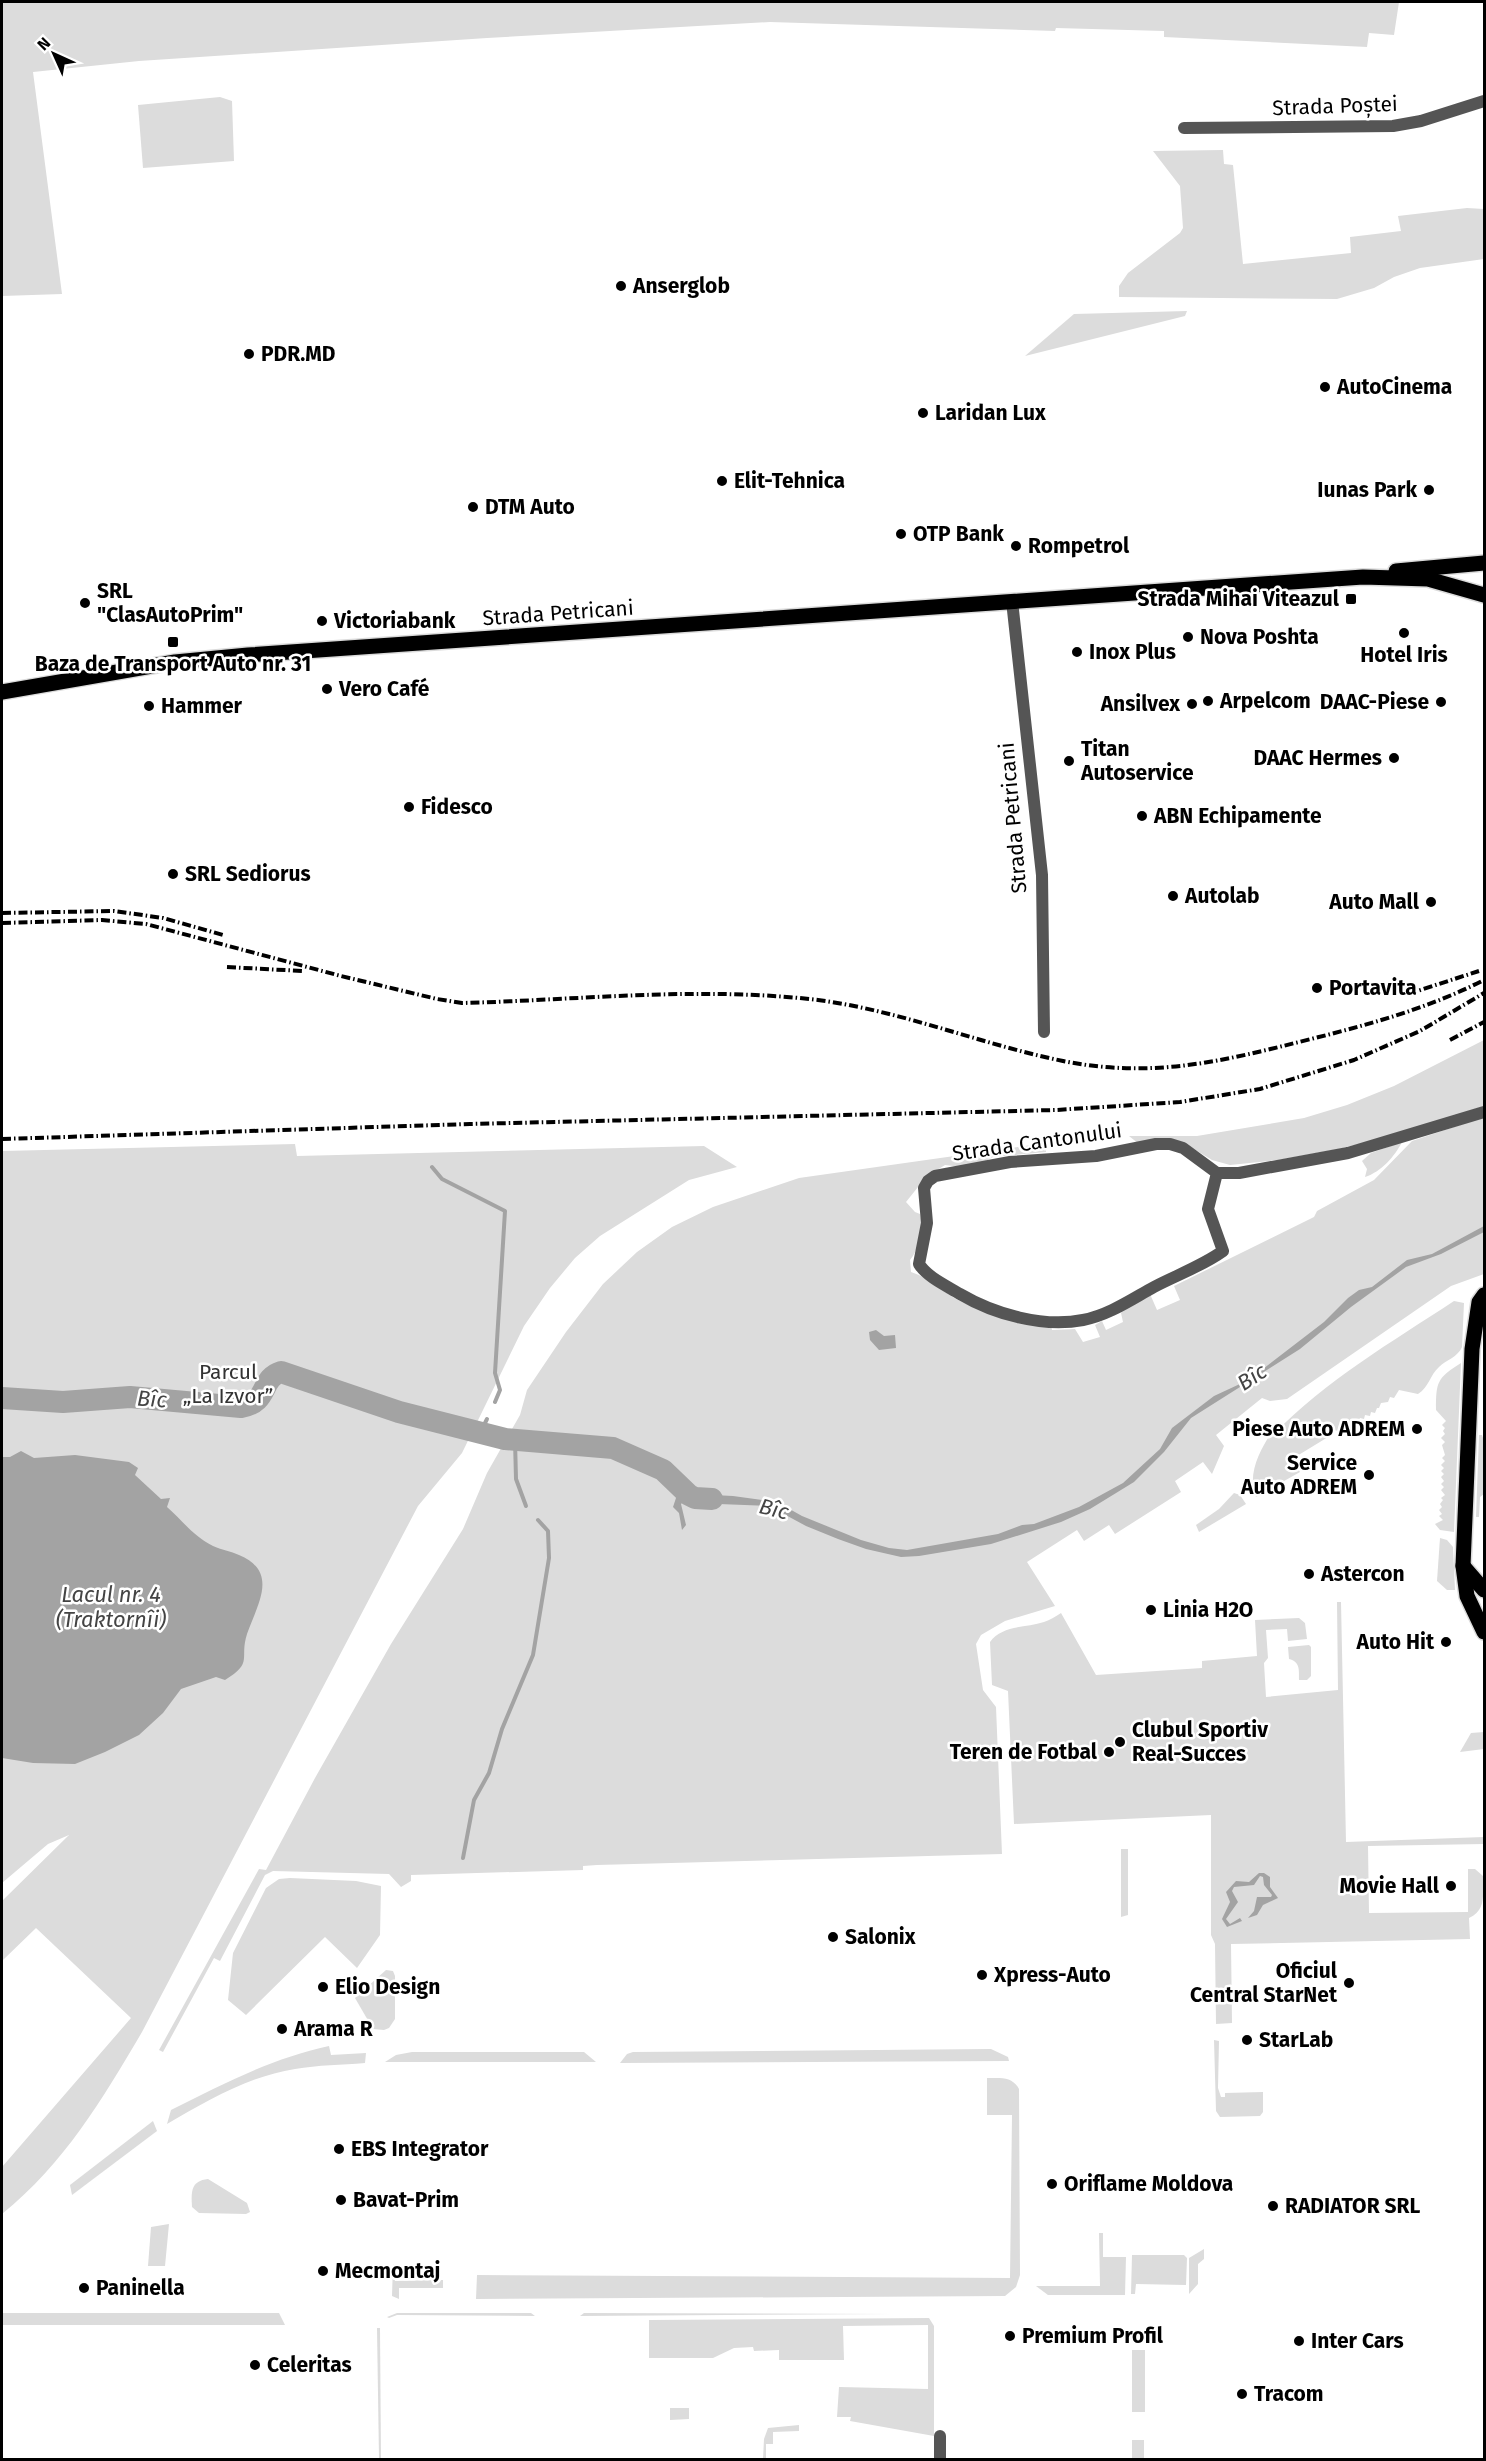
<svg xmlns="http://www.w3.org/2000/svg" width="1486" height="2461" font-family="'Fira Sans',sans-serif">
  <rect width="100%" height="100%" fill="#fff"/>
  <g fill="#dcdcdc">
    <polygon points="2,2 1399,2 1394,35 1369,33 1367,47 1164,37 1164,31 1056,28 1055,31 770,22 487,38 139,61 33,72 62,294 2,296"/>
    <polygon points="220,97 232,101 234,161 143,168 138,105"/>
    <polygon points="1223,150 1224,164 1233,165 1243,264 1351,253 1350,237 1401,231 1398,216 1467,208 1484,209 1484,259 1420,268 1394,277 1374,288 1337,299 1119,297 1119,286 1128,273 1180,233 1183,228 1180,186 1153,151"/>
    <polygon points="1187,311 1185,316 1025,356 1074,314"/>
    <polygon points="1484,1040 1484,1106 1384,1138 1338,1149 1278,1160 1230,1165 1212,1160 1184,1143 1139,1144 1129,1136 1197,1136 1304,1118 1347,1105 1394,1086"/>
    <path d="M1484,1117V1274L1451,1286L1287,1399L1270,1401L1262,1398L1216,1435L1224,1446L1212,1474L1203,1462L1175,1481L1181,1492L1115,1534L1109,1525L1084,1541L1077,1530L1027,1562L1055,1606L1005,1621L981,1635L976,1644L983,1690L996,1707L1002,1854L597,1865L583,1866V1870L411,1875V1881L401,1887L389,1874L273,1871L265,1875L220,1961L214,1958L163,2052L159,2050L259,1869L266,1870L315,1778L391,1644L463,1529L487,1473L520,1415L527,1390L566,1332L603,1284L637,1252L672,1227L713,1207L799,1178L1046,1143V1152L993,1157L982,1163L962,1167L945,1165L926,1177L906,1202L915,1212L920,1214C924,1228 920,1248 910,1260L911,1272C931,1278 945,1295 964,1303C991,1315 1021,1319 1051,1325L1052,1330L1075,1329L1083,1342L1100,1337L1095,1325L1102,1321L1106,1330L1123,1322L1121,1313L1124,1309L1150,1294L1157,1310L1180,1300L1174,1286L1314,1217L1317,1211L1374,1180L1412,1141Z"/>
    <path d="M1402,1142C1395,1156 1381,1172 1365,1177L1367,1169L1362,1161L1371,1153Z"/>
    <path d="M295,1144L297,1156L704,1146L737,1167L689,1180L600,1236L575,1258L550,1288L524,1326L462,1453L418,1506L142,2032C102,2100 64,2164 2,2214V2167L131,2018L36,1928L2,1961V1901L69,1835L48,1844L2,1883V1151Z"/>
    <path d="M1454,1301L1464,1303L1462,1347C1458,1357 1446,1360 1439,1367C1430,1375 1429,1387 1418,1394L1399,1390L1394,1398L1390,1397L1388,1402L1381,1403L1379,1408H1377L1375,1413L1371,1412L1370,1416L1365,1415L1364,1419L1360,1418L1358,1422L1353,1420L1351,1425L1347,1423L1346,1426L1339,1425L1338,1431L1334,1430L1333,1434L1292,1459L1300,1472L1256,1497C1247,1475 1259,1452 1271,1433L1274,1434C1326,1380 1392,1342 1454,1301Z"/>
    <path d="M1461,1363L1454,1532L1440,1530L1435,1524L1443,1520L1439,1516L1442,1514L1439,1510L1442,1507L1440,1504L1443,1500L1441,1498L1445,1495L1441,1490L1444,1487L1441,1484L1444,1481L1441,1477L1444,1474L1441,1471L1444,1468L1441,1465L1445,1461L1442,1458L1445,1455L1442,1445L1445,1442L1441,1438L1445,1434L1443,1431L1445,1428L1442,1425L1446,1421L1436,1410C1436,1382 1437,1378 1461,1363Z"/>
    <polygon points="1479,1435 1482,1435 1484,1441 1484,1494 1480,1497 1479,1517 1476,1517"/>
    <polygon points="1234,1493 1240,1495 1246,1504 1199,1532 1196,1525 1219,1509"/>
    <polygon points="1440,1538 1447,1540 1453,1547 1455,1590 1447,1590 1437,1581"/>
    <path d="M1337,1602H1341L1346,1842L1484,1837V1844L1368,1846L1369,1913L1468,1912V1869H1475L1483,1876C1483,1896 1486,1910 1469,1918L1470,1939L1231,1944L1232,2023L1216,2024L1215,1944L1211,1935V1815L1014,1824L1008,1691L992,1685L990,1642C1002,1625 1026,1628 1044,1622C1050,1620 1056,1616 1061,1613L1096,1675L1202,1668V1661L1257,1656L1255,1620L1299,1618L1305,1623L1307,1639L1288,1641L1287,1629L1266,1630L1268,1658L1264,1663L1266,1697L1338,1690Z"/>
    <path d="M1309,1645L1311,1647V1676L1307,1680H1299C1299,1669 1300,1662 1289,1659L1288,1647Z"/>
    <polygon points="1484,1732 1484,1749 1460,1752 1471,1733"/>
    <polygon points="1121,1849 1128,1849 1128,1915 1121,1917"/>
    <polygon points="290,1878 356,1881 381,1886 380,1935 357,1968 325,1937 246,2015 228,2000 233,1953 266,1888 279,1879"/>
    <polygon points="386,1970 393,1971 395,1976 395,2019 389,2028 384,2030 373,2029 355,1998"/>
    <polygon points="1214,2040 1219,2041 1218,2088 1221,2097 1225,2097 1225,2093 1263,2092 1263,2112 1260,2116 1220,2117 1216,2111"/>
    <path d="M329,2046L331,2055L366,2053L365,2063C342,2065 318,2065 295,2069C249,2076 207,2101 167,2124L171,2110C222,2084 273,2058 329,2046Z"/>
    <polygon points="991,2049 1008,2057 1009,2061 620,2063 627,2054 633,2052"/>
    <polygon points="412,2052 584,2052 596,2062 385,2062 396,2055"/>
    <path d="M987,2078C1001,2078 1012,2076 1019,2089L1020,2275L1016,2287L1005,2296L476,2299L477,2275L1010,2278L1012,2115H987Z"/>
    <polygon points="153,2121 157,2131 72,2195 70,2185"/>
    <path d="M208,2179L247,2203L250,2212L246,2214L199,2213L192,2207C191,2191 191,2181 208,2179Z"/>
    <polygon points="169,2224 165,2266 148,2266 151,2227"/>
    <polygon points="1099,2233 1103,2233 1103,2257 1126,2257 1125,2295 1048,2295 1036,2286 1100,2286"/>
    <polygon points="1204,2249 1204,2259 1198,2264 1198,2284 1189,2294 1189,2258"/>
    <polygon points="1132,2255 1184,2255 1187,2258 1186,2285 1136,2284 1135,2294 1131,2294"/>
    <polygon points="393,2264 395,2265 395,2281 443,2280 443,2288 399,2288 399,2299 392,2296"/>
    <polygon points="2,2313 279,2313 285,2325 2,2325"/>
    <polygon points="397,2313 531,2313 535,2316 397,2315 389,2318 387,2317"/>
    <polygon points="584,2313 894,2314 580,2316"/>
    <polygon points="929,2318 934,2326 934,2436 850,2421 851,2417 837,2417 839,2387 928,2389 928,2325 843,2326 844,2360 779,2360 779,2350 754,2351 753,2347 734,2348 713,2358 649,2358 649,2320"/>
    <polygon points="377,2328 380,2328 381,2460 379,2459"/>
    <rect x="1132" y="2350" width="13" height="62"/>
    <polygon points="670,2408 689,2408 689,2419 670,2420"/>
    <polygon points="799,2425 799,2431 773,2432 773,2444 766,2444 766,2459 763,2459 764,2439 768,2428"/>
    <rect x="1132" y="2440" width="12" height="19"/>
  </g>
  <g fill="#a3a3a3">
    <polygon points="1484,1226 1484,1232 1441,1254 1406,1267 1351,1307 1300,1349 1191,1418 1164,1452 1134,1482 1090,1509 1061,1522 991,1544 919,1556 901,1557 866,1549 838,1539 806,1526 769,1506 693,1503 685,1500 681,1504 686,1525 682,1530 679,1513 673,1507 676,1498 683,1490 693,1494 733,1496 777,1502 802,1516 861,1540 889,1548 907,1550 998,1534 1022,1525 1034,1524 1079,1507 1123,1483 1160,1449 1172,1428 1214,1396 1242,1383 1259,1372 1324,1322 1348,1298 1359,1290 1372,1287 1407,1260 1432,1254"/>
    <polygon points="876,1330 884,1336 895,1335 896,1348 879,1350 870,1340 869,1332"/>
    <path d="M21,1451L34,1458L75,1455L129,1462L138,1468L135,1475L161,1499L170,1498L167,1507C184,1522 192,1535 213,1546C221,1550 231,1551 239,1555C279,1572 258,1603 247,1634C239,1659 254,1662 225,1680L216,1677L181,1689L163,1713L139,1735L105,1752L75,1764L33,1763L2,1758V1457H10Z"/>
    <polygon points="1259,1873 1264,1873 1270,1877 1270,1887 1278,1898 1263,1905 1257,1915 1248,1918 1254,1911 1257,1897 1271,1897 1272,1895 1264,1885 1263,1877 1260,1876 1254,1885 1234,1887 1232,1891 1238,1902 1226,1919 1230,1924 1240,1918 1242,1921 1227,1927 1222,1919 1230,1902 1226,1892 1236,1881 1249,1882"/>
  </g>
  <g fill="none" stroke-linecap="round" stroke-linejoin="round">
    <g stroke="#a3a3a3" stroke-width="4">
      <polyline points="432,1167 442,1179 505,1211 495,1373 500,1390 495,1402"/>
      <polyline points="480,1433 487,1419"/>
      <polyline points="515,1440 516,1479 526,1506"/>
      <polyline points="463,1858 474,1800 489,1773 502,1729 533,1655 549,1558 548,1531 538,1520"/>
    </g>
    <path stroke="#a3a3a3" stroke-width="22" d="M2,1398L63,1402L130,1397L241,1407C269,1403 260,1378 281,1372L399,1412L505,1439L613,1448L663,1470L689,1495L695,1498L712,1499"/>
    <g stroke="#dbdbdb" stroke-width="18">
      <g id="primary">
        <polyline points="1396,571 1484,563"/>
        <polyline points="2,692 175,662 248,655 1363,577 1428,579 1484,595"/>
        <polyline points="1484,1295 1479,1302 1472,1349 1463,1566 1467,1596 1484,1632"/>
        <polyline points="1463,1566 1484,1590"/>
      </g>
    </g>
    <g stroke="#555" stroke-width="12">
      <polyline points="1184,128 1393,126 1421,121 1484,101"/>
      <polyline points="1012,601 1042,875 1044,1032"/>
      <path d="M1217,1173L1208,1209L1223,1251C1202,1266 1177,1275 1154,1287C1132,1299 1109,1315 1083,1320C1043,1328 994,1314 960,1294C947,1286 927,1277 919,1264L927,1223L924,1188L928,1181L935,1176L1010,1162L1096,1156L1156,1144H1170L1183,1148L1217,1173H1239L1348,1153L1484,1112"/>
      <polyline points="940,2460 940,2436"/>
    </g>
    <use href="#primary" stroke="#000" stroke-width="15"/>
    <g stroke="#000" stroke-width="4" stroke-dasharray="9 3 1.5 3" stroke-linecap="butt">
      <polyline points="2,913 114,911 163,918 223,935"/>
      <path d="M2,923L102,920L146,924L341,976L437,999L462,1003C581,1000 699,986 818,1000C902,1011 980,1044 1063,1061C1154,1079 1223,1061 1311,1039C1371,1024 1429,1008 1484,980"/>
      <polyline points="227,967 302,971"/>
      <polyline points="1408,994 1479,971"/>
      <polyline points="1450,1040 1484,1022"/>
      <polyline points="2,1139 470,1124 1056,1110 1180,1102 1260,1089 1354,1060 1420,1031 1484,993"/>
    </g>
  </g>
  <g fill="#000" stroke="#fff" stroke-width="2">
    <circle cx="621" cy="286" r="6"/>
    <circle cx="249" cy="354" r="6"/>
    <circle cx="1325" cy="387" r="6"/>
    <circle cx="923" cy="413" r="6"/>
    <circle cx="722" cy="481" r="6"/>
    <circle cx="1429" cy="490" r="6"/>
    <circle cx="473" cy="507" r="6"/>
    <circle cx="901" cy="534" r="6"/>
    <circle cx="1016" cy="546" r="6"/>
    <rect x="1345" y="593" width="12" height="12" rx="3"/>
    <circle cx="85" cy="603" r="6"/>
    <circle cx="322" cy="621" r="6"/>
    <circle cx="1404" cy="633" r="6"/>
    <circle cx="1188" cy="637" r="6"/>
    <rect x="167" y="636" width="12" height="12" rx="3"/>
    <circle cx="1077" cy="652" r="6"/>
    <circle cx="327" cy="689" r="6"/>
    <circle cx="1208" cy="701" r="6"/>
    <circle cx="1441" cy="702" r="6"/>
    <circle cx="1192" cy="704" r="6"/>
    <circle cx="149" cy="706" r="6"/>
    <circle cx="1394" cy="758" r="6"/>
    <circle cx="1069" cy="761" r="6"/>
    <circle cx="409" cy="807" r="6"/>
    <circle cx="1142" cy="816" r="6"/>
    <circle cx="173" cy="874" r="6"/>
    <circle cx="1173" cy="896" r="6"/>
    <circle cx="1431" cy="902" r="6"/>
    <circle cx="1317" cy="988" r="6"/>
    <circle cx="1417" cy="1429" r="6"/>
    <circle cx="1369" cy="1475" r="6"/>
    <circle cx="1309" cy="1574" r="6"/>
    <circle cx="1151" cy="1610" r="6"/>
    <circle cx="1446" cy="1642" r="6"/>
    <circle cx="1120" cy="1742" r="6"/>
    <circle cx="1109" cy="1752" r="6"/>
    <circle cx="1451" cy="1886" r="6"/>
    <circle cx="833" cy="1937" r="6"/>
    <circle cx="982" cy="1975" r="6"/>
    <circle cx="1349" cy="1983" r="6"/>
    <circle cx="323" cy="1987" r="6"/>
    <circle cx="282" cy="2029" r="6"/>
    <circle cx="1247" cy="2040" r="6"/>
    <circle cx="339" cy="2149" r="6"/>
    <circle cx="1052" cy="2184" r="6"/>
    <circle cx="341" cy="2200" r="6"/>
    <circle cx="1273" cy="2206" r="6"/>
    <circle cx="323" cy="2271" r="6"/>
    <circle cx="84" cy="2288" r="6"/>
    <circle cx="1010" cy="2336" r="6"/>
    <circle cx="1299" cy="2341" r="6"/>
    <circle cx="255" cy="2365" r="6"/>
    <circle cx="1242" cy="2394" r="6"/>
  </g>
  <g text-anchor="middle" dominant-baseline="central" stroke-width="5" stroke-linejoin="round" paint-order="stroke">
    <g font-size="21" fill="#000" stroke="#fff">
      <text transform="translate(1335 106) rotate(-2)">Strada Poștei</text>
      <text transform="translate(558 613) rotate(-4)">Strada Petricani</text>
      <text transform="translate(1013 818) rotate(-95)">Strada Petricani</text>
      <text transform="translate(1037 1142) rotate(-8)">Strada Cantonului</text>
    </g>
    <g font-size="21" font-weight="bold" fill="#000" stroke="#fff" text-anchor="start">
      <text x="633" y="286">Anserglob</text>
      <text x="261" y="354">PDR.MD</text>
      <text x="1337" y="387">AutoCinema</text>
      <text x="935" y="413">Laridan Lux</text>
      <text x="734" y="481">Elit-Tehnica</text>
      <text x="1417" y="490" text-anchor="end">Iunas Park</text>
      <text x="485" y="507">DTM Auto</text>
      <text x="913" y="534">OTP Bank</text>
      <text x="1028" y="546">Rompetrol</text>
      <text x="97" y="591">SRL<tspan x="97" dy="24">"ClasAutoPrim"</tspan></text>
      <text x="1339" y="599" text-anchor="end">Strada Mihai Viteazul</text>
      <text x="334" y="621">Victoriabank</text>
      <text x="1200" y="637">Nova Poshta</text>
      <text x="1089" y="652">Inox Plus</text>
      <text x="1404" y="655" text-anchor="middle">Hotel Iris</text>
      <text x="173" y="664" text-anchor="middle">Baza de Transport Auto nr. 31</text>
      <text x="339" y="689">Vero Café</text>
      <text x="1220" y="701">Arpelcom</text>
      <text x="1429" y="702" text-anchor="end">DAAC-Piese</text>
      <text x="1180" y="704" text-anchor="end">Ansilvex</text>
      <text x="161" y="706">Hammer</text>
      <text x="1081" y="749">Titan<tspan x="1081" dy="24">Autoservice</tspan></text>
      <text x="1382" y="758" text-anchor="end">DAAC Hermes</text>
      <text x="421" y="807">Fidesco</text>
      <text x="1154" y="816">ABN Echipamente</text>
      <text x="185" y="874">SRL Sediorus</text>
      <text x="1185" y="896">Autolab</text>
      <text x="1419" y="902" text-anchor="end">Auto Mall</text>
      <text x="1329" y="988">Portavita</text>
      <text x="1405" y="1429" text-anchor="end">Piese Auto ADREM</text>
      <text x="1357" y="1463" text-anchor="end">Service<tspan x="1357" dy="24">Auto ADREM</tspan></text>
      <text x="1321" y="1574">Astercon</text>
      <text x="1163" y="1610">Linia H2O</text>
      <text x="1434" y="1642" text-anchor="end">Auto Hit</text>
      <text x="1132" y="1730">Clubul Sportiv<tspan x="1132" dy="24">Real-Succes</tspan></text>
      <text x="1097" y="1752" text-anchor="end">Teren de Fotbal</text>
      <text x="1439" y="1886" text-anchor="end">Movie Hall</text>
      <text x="845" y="1937">Salonix</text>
      <text x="1337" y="1971" text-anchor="end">Oficiul<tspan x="1337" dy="24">Central StarNet</tspan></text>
      <text x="994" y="1975">Xpress-Auto</text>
      <text x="335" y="1987">Elio Design</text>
      <text x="294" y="2029">Arama R</text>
      <text x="1259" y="2040">StarLab</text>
      <text x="351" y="2149">EBS Integrator</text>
      <text x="1064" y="2184">Oriflame Moldova</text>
      <text x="353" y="2200">Bavat-Prim</text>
      <text x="1285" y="2206">RADIATOR SRL</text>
      <text x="335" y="2271">Mecmontaj</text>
      <text x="96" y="2288">Paninella</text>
      <text x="1022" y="2336">Premium Profil</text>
      <text x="1311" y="2341">Inter Cars</text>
      <text x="267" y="2365">Celeritas</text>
      <text x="1254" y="2394">Tracom</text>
    </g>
    <g font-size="21" fill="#333" stroke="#fff">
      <text x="228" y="1372">Parcul<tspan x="228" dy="24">„La Izvor”</tspan></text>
    </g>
    <g font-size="22" font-style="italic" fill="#444" stroke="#fff">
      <text transform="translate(1252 1377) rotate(-33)">Bîc</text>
      <text transform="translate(152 1399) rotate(4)">Bîc</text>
      <text transform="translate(774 1509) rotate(14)">Bîc</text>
      <text x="111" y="1594">Lacul nr. 4<tspan x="111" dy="25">(Traktornîi)</tspan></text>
    </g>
  </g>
  <rect width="1486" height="2461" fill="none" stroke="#000000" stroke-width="6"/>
  <g transform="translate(54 54) rotate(315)" stroke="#ffffff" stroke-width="4.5" paint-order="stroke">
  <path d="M0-4.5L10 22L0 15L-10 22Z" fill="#000000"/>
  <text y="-9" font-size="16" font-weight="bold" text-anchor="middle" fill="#000000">N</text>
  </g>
</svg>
